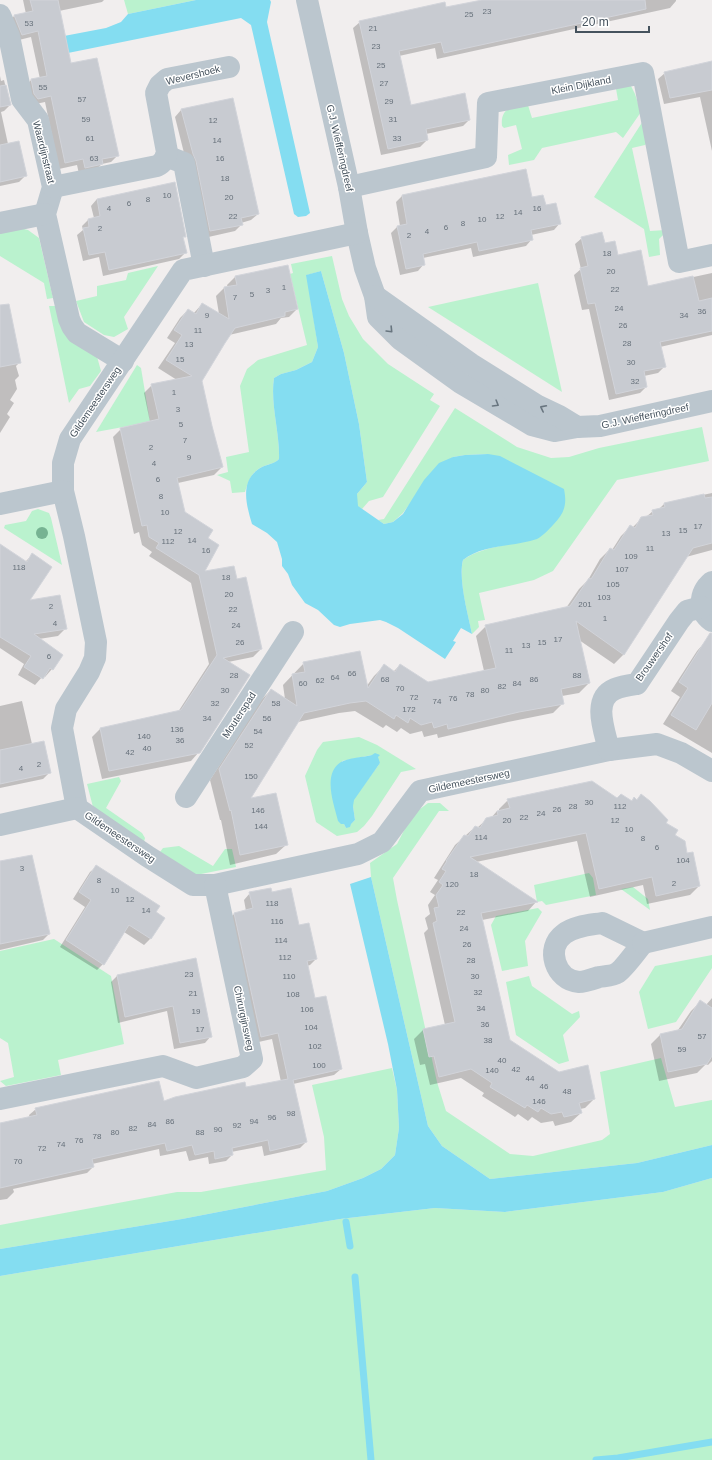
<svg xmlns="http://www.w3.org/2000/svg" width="712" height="1460" font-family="Arial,sans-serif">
  <rect width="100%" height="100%" fill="#f1eeee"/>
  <g fill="#baf2ce" fill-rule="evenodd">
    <polygon points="124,0 196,0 128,14"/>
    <path d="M615,83L631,86L635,94L641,112L623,138L616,132L542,148L534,160L509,165L508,155L522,149L516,125L504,128L502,126C500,108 513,106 527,102L532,118L618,100Z"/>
    <polygon points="643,121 647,143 645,145 632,148 650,231 666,230 666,232 659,239 660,255 649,257 644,229 594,197"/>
    <polygon points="20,228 28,230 39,238 53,298 47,299 44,283 0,256 0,232"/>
    <path d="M332,256L342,299L349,316L363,339L388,364L434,394L430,400L440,406L383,497L369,501L362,509L357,506V494L367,482L359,424L344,353L321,271L307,275L318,347L312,362L296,370L281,374L274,378C270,403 280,433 279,459C275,463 273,463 267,465C253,469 249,479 245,492L232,493L230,481L217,475L228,472L226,457L249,452L240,386L247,369L258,360L307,345L290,274L293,273L291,264Z"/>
    <polygon points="158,266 124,317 128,329 114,337 104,335 84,322 76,301 97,296 97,286 126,280 128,273"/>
    <polygon points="538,283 562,392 428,307"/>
    <polygon points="49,306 56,306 96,353 101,371 90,386 79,389 69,403"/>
    <polygon points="137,365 141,368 150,422 96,432"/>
    <path d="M455,408L517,447L551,458L569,457L599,448L702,427L709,461L617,480L553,571L534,580L479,593L485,620L478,621L479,627L472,634C468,614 458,580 463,560C479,547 518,543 538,538L488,454L465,455L453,457L414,498L403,513L393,522L384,524L378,520L384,519Z"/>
    <polygon points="38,509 49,513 51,518 62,565 4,528 5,525 26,521 32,511"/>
    <path d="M359,737L377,745L416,769L401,772L372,816L364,826L357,832L337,836L316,822L305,776L317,750L323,742ZM372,755L380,763L353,800V806L355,820L346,828L344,824L342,761Z"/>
    <polygon points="119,777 121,781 106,808 142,833 145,838 144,842 93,807 87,784"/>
    <polygon points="428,803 440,803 449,811 439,811 393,878 397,900 437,1082 446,1111 510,1154 533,1156 602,1140 610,1134 600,1072 661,1058 675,1107 712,1100 712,1145 637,1163 490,1179 442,1146 428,1126 371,877 370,863 397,844 412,815"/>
    <polygon points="179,846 213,866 225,849 232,849 236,867 196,875 160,852 163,848"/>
    <polygon points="589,873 593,878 596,895 546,905 542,901 537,902 534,885"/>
    <polygon points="633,887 648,899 650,910 621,889"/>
    <polygon points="538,908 542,912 525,941 528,966 502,971 491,925 496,916"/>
    <polygon points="54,939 111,976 124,1044 58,1060 61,1075 6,1086 0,1081 14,1077 8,1043 0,1038 0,951"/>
    <polygon points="712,955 712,968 676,1022 648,1029 639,992 655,966"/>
    <polygon points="529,976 532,986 572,1014 579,1011 580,1017 563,1035 569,1061 559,1064 516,1035 506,982"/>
    <polygon points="392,1068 397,1090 399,1128 395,1155 381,1169 363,1178 327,1191 182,1219 0,1249 0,1225 177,1192 201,1192 326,1170 324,1137 312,1085"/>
    <polygon points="712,1178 712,1460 0,1460 0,1276 340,1219 435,1208 505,1212 663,1192"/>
  </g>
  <g fill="#84ddf1">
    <polygon points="196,0 270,0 271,2 267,22 310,213 306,216 298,217 294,214 251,25 241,18 58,55 43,40 106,28 121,22 128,14"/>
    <path d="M321,271L344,353L359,424L367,482L357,494L358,506L384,524L393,522L403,514L424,480L439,463L453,457L465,455L488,454L500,456L564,489C567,504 565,513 553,525C549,529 543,536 537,539C514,547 483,544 463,560C458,579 468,614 472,634L461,628L453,641L456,642L445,659L398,628L386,622L380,620L350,624L340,627L334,625L318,610L305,603L292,585L288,574L282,566V559L277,542L267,533L252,524C246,504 239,479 262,467C268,464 274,464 279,459C280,433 270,404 274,378L281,374L296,370L312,362L318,347L306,275Z"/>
    <path d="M375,753L380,755L378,757L380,763L354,800L353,806L355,820L351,824L350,827L346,828L344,824H341L338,821C334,804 322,774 341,762C348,758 364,757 372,755Z"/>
    <polygon points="371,877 428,1126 442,1146 490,1179 637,1163 712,1145 712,1178 663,1192 505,1212 435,1208 340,1219 0,1276 0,1249 182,1219 327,1191 363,1178 381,1169 395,1155 399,1128 397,1090 388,1044 350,884"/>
  </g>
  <g fill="#0003">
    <polygon points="23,0 104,0 102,2 59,11 70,64 118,155 111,162 102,164 95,170 79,174 77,165 59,169 45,102 31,105 25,87 31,80 40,79 31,37 15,41 8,23 14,16 26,14"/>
    <polygon points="483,0 676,0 676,1 670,8 437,59 435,48 399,56 410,106 469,120 463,126 426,134 427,140 420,147 381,155 353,28 360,22 445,8"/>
    <polygon points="712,62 712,151 700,97 664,104 658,79 665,73"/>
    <polygon points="0,76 1,81 4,80 10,105 4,111 1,112 8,144 26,175 19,182 0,186"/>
    <polygon points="181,110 258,214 251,220 241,223 242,224 235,231 204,238 186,161 175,117"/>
    <polygon points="525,170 531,198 545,206 560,223 554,230 531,235 532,239 526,246 473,257 471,248 423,258 424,264 418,271 400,275 391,233 397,227 400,226 396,202 402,196"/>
    <polygon points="97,199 184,236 182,238 185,253 179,259 103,276 99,257 83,261 77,235 83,230 82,226 88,220 94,218 91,206"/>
    <polygon points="582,238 604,244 618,256 647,287 712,273 712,335 660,347 665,366 658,373 644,376 646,387 640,393 609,400 589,309 582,310 574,275 581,269 575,244"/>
    <polygon points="235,277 297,309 289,317 281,318 276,324 229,335 201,381 222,467 214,475 178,483 184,512 207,538 203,572 236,580 261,649 253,657 228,662 199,752 191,761 102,779 92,737 100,729 178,712 209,664 191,583 149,556 152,552 142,545 139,532 134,534 113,437 121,429 150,422 144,393 152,385 177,380 158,368 175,343 167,338 180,318 188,310 193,314 202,304 219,314 216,296 224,288 228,288 227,285"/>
    <polygon points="0,316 20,362 16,366 19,376 15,380 17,389 10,400 14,403 7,414 10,417 0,433"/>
    <polygon points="712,493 712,550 686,557 624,654 614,664 579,640 589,683 579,693 562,696 563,703 553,713 508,722 438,738 437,734 424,737 422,731 410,734 401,728 397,732 386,725 383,728 355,711 339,713 298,722 248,799 287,844 276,854 230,865 221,820 220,820 210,780 261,700 271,690 285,699 283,685 304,663 366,687 374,676 384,666 393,672 400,665 428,683 484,671 476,636 486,626 566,608 579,589 588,580 600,559 610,549 612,550 621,536 631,526 633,527 642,518 646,517 653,511 659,509 665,503"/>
    <polygon points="0,548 25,562 32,555 27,601 66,628 58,636 39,639 61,655 52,669 45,677 43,676 35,685 18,675 24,664 0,648"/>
    <polygon points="705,642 712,646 712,753 663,724 680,697 671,691 697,651"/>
    <polygon points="22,701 32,744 50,772 43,779 0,788 0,706"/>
    <polygon points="641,796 665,823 687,854 699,886 690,895 647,904 643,885 590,897 577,841 476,862 536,902 528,911 482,920 509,1041 594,1099 585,1108 580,1109 581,1113 571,1122 555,1126 553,1121 541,1123 532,1117 528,1121 518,1114 515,1117 482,1096 484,1093 461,1078 430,1085 425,1064 420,1065 414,1039 423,1030 445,1025 424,933 428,929 425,918 430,914 428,905 435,895 430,892 438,880 434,878 455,845 475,827 477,828 487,819 491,818 497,811 499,811 499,809 508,800 617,799 631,802 634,798 636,800"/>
    <polygon points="0,863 49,934 43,940 0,950"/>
    <polygon points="97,866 164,918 150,939 144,945 124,932 103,964 97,970 60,947 85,907 73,899 90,872"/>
    <polygon points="250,893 271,894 299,927 316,959 310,965 307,966 314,999 341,1069 334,1075 293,1084 306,1142 300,1148 264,1156 262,1146 231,1152 232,1155 226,1161 209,1164 208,1157 189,1161 186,1151 160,1156 159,1149 92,1164 93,1167 87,1173 13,1189 14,1192 7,1199 0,1200 0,1124 30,1118 29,1115 36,1109 163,1103 281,1082 272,1039 254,1043 228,920 234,914 246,911 244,900"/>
    <polygon points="196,959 211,1036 205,1043 174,1049 167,1011 118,1023 111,982 117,976"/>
    <polygon points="712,998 712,1061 708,1065 706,1064 697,1073 659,1081 651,1044 660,1035 678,1030 691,1011 700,1002 706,1005"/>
  </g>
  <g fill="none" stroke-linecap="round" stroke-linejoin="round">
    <g stroke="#84ddf1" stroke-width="7">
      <polyline points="346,1222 350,1246"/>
      <polyline points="355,1277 371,1460"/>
      <polyline points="596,1460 618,1458 712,1442"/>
    </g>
  </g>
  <g fill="#c8cbd1" stroke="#d2d4da">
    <polygon points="30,0 58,0 71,63 97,58 119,156 102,159 103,164 85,168 83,159 65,163 51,96 38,99 34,94 31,79 47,76 38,31 22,35 14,15 33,11"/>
    <polygon points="482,0 645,0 646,9 444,53 441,42 399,51 411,105 465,93 470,120 426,129 428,140 388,149 359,21 445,2 446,7"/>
    <polygon points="712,61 712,90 670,98 664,72"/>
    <polygon points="6,85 11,105 0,107 0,86"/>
    <polygon points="233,98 259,214 241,218 243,225 210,231 196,161 193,154 181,109"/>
    <polygon points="19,141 27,176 0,182 0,145"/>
    <polygon points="526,169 532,197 543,195 546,205 556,203 561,224 531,230 533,240 479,251 477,242 423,254 425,265 406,269 397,226 407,224 402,195"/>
    <polygon points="175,182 186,237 183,237 187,253 109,270 105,252 89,255 83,228 89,227 88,219 100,216 97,199"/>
    <polygon points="602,232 605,243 615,241 618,255 641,250 648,286 693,276 699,301 712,298 712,331 660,342 666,367 644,371 647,387 616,394 595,303 588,304 580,268 588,266 581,237"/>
    <polygon points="288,265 298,309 285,312 285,316 235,328 225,343 202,381 212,426 223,467 177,478 185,512 213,530 208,538 219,545 205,571 234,566 237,579 246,577 262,649 223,658 250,675 200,753 109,771 100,728 181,710 217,655 199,575 156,548 159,543 149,537 147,525 142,526 120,428 159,419 151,384 192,376 166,360 182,335 174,330 188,309 196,314 202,303 229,319 224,287 237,285 235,276"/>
    <polygon points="9,304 21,363 0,367 0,305"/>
    <polygon points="704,494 705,498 712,497 712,543 693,548 624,655 576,621 590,683 561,689 564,704 519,712 448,729 447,724 434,728 432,722 421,725 410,718 408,723 396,715 394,719 366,701 350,703 304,713 251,798 276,793 288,845 240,855 231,810 230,811 219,769 271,689 297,706 292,674 305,672 303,662 360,651 368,688 384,664 395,672 400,664 428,682 496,668 485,625 570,606 589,578 591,579 593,576 610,548 614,550 630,525 635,528 641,517 653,515 652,510 665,507 664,503"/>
    <polygon points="0,544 27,562 32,553 52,567 30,600 60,595 67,629 34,634 63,655 53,670 50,668 43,679 24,667 31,656 0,637"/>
    <polygon points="710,633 712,633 712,703 696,730 671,715 688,688 679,682"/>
    <polygon points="44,741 51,773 0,784 0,750"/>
    <polygon points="592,781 617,798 621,794 632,801 634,797 637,800 641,794 650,801 668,820 666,823 678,830 675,835 685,841 687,853 693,852 700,886 656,896 652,877 599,889 586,833 470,857 538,902 481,913 510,1040 559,1072 588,1065 595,1099 579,1103 582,1113 564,1117 562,1112 551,1114 541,1108 538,1112 527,1105 525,1108 490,1087 492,1083 471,1069 439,1077 434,1056 429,1057 423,1029 455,1022 433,923 437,921 434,908 439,907 436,895 443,885 439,882 446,871 442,869 447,861 446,861 464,835 468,836 475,826 480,828 486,818 498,815 497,811 510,808 507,799"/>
    <polygon points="32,855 50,934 0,944 0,861"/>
    <polygon points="96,865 160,906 156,912 165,918 151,939 129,925 104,965 66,940 91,900 79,892"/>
    <polygon points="271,888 272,892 291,888 299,925 309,923 317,959 307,961 315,998 326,996 342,1069 293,1080 307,1142 270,1151 268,1140 232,1148 233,1155 215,1159 214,1151 195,1155 192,1145 167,1151 165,1143 92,1159 94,1167 0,1188 0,1123 37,1115 35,1108 159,1081 164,1101 175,1097 245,1082 246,1087 288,1079 278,1033 261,1037 234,913 253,908 249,892"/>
    <polygon points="196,958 212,1037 180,1043 173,1006 125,1017 117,975"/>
    <polygon points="700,1000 712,1008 712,1056 707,1064 668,1072 660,1034 682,1029"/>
  </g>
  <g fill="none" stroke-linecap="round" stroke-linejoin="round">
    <g stroke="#bbc6ce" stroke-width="22">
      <polyline points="307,0 349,187 357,233 365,268 375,296 378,317 400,339 461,383 532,425 555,431 577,427 600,426 712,401"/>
      <polyline points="0,15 9,36 22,99 38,120 53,187 45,214 69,319 72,326 77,333 123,361"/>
      <polyline points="166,156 184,163 204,266"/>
      <path d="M53,187L157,166C163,163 166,159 167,152L156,93L160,85L167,79L229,67"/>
      <polyline points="349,187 486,157 488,103 643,73 679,262 712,255"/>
      <polyline points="0,223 45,214"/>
      <polyline points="357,233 183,270 70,439 63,463 63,491 74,536 96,642 95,658 89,672 66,709 62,728 77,808 147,856 193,885 215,885 358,854 382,842 420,791 609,750 657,744 681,753 712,771"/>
      <polyline points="375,296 471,364 538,406 559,416 577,427"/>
      <polyline points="0,504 63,491"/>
      <path d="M712,582C699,593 698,611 712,621"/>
      <path d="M609,750C605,732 591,699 615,689C622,686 630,685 637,684L679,621L687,611L702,607"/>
      <polyline points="186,797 293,632"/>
      <polyline points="0,825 77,808"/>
      <path d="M602,923L643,943C638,949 623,970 617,973C613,976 605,976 599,977C593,979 585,982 579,982C555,980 545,948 564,934C574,926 590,925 602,923Z"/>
      <polyline points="643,943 712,927"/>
      <polyline points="0,1099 163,1066 196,1078 243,1067 252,1059 215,885"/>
    </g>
  </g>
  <circle fill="#76b392" cx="42" cy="533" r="6"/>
  <defs><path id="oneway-chevron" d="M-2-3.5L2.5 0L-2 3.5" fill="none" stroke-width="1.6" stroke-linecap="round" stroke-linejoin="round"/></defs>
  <g stroke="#68757f">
    <use href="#oneway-chevron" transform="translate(390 330) rotate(46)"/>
    <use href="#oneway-chevron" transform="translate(496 404) rotate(31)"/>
    <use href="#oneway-chevron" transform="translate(543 408) rotate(-153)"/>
  </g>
  <g text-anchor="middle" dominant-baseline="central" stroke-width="3" stroke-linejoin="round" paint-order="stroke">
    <g font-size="8" fill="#66707a">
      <text x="487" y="11">23</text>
      <text x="469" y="14">25</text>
      <text x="29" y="23">53</text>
      <text x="373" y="28">21</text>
      <text x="376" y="46">23</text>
      <text x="381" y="65">25</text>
      <text x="384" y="83">27</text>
      <text x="43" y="87">55</text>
      <text x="82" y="99">57</text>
      <text x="389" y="101">29</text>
      <text x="86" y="119">59</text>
      <text x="393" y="119">31</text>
      <text x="213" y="120">12</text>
      <text x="90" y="138">61</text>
      <text x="397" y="138">33</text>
      <text x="217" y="140">14</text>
      <text x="94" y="158">63</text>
      <text x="220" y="158">16</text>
      <text x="225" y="178">18</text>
      <text x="167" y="195">10</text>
      <text x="229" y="197">20</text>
      <text x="148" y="199">8</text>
      <text x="129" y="203">6</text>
      <text x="109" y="208">4</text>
      <text x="537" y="208">16</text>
      <text x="518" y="212">14</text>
      <text x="233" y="216">22</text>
      <text x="500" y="216">12</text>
      <text x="482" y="219">10</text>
      <text x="463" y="223">8</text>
      <text x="446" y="227">6</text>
      <text x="100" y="228">2</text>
      <text x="427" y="231">4</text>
      <text x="409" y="235">2</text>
      <text x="607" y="253">18</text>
      <text x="611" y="271">20</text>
      <text x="284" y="287">1</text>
      <text x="615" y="289">22</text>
      <text x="268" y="290">3</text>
      <text x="252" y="294">5</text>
      <text x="235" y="297">7</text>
      <text x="619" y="308">24</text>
      <text x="702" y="311">36</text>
      <text x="207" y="315">9</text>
      <text x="684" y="315">34</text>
      <text x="623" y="325">26</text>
      <text x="198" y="330">11</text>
      <text x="627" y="343">28</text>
      <text x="189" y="344">13</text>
      <text x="180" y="359">15</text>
      <text x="631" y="362">30</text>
      <text x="635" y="381">32</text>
      <text x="174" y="392">1</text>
      <text x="178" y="409">3</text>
      <text x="181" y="424">5</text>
      <text x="185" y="440">7</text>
      <text x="151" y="447">2</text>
      <text x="189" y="457">9</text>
      <text x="154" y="463">4</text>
      <text x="158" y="479">6</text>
      <text x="161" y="496">8</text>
      <text x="165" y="512">10</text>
      <text x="698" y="526">17</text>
      <text x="683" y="530">15</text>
      <text x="178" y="531">12</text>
      <text x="666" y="533">13</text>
      <text x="192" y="540">14</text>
      <text x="168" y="541">112</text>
      <text x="650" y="548">11</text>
      <text x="206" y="550">16</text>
      <text x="631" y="556">109</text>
      <text x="19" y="567">118</text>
      <text x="622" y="569">107</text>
      <text x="226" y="577">18</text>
      <text x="613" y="584">105</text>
      <text x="229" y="594">20</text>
      <text x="604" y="597">103</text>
      <text x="585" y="604">201</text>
      <text x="51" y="606">2</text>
      <text x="233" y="609">22</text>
      <text x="605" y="618">1</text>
      <text x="55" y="623">4</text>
      <text x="236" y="625">24</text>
      <text x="558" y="639">17</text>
      <text x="240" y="642">26</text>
      <text x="542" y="642">15</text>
      <text x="526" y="645">13</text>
      <text x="509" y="650">11</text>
      <text x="49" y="656">6</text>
      <text x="352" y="673">66</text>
      <text x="234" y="675">28</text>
      <text x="577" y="675">88</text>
      <text x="335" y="677">64</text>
      <text x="385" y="679">68</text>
      <text x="534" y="679">86</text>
      <text x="320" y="680">62</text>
      <text x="303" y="683">60</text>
      <text x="517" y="683">84</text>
      <text x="502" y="686">82</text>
      <text x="400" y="688">70</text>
      <text x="225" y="690">30</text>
      <text x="485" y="690">80</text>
      <text x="470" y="694">78</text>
      <text x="414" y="697">72</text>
      <text x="453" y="698">76</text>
      <text x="437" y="701">74</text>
      <text x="215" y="703">32</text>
      <text x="276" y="703">58</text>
      <text x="409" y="709">172</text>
      <text x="207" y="718">34</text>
      <text x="267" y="718">56</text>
      <text x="177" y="729">136</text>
      <text x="258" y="731">54</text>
      <text x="144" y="736">140</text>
      <text x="180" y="740">36</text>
      <text x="249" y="745">52</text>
      <text x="147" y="748">40</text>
      <text x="130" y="752">42</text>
      <text x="39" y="764">2</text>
      <text x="21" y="768">4</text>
      <text x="251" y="776">150</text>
      <text x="589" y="802">30</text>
      <text x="573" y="806">28</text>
      <text x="620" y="806">112</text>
      <text x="557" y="809">26</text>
      <text x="258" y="810">146</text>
      <text x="541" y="813">24</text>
      <text x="524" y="817">22</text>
      <text x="507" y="820">20</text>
      <text x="615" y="820">12</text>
      <text x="261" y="826">144</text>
      <text x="629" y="829">10</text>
      <text x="481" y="837">114</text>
      <text x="643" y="838">8</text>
      <text x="657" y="847">6</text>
      <text x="683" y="860">104</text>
      <text x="22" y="868">3</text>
      <text x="474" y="874">18</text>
      <text x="99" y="880">8</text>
      <text x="674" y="883">2</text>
      <text x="452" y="884">120</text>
      <text x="115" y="890">10</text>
      <text x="130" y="899">12</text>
      <text x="272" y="903">118</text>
      <text x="146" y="910">14</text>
      <text x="461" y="912">22</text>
      <text x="277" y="921">116</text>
      <text x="464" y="928">24</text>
      <text x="281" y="940">114</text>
      <text x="467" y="944">26</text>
      <text x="285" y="957">112</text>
      <text x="471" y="960">28</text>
      <text x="189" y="974">23</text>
      <text x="289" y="976">110</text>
      <text x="475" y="976">30</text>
      <text x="478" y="992">32</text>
      <text x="193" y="993">21</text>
      <text x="293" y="994">108</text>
      <text x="481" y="1008">34</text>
      <text x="307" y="1009">106</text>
      <text x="196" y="1011">19</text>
      <text x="485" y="1024">36</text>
      <text x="311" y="1027">104</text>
      <text x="200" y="1029">17</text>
      <text x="702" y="1036">57</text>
      <text x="488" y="1040">38</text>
      <text x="315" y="1046">102</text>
      <text x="682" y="1049">59</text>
      <text x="502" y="1060">40</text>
      <text x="319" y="1065">100</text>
      <text x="516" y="1069">42</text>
      <text x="492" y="1070">140</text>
      <text x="530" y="1078">44</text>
      <text x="544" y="1086">46</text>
      <text x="567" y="1091">48</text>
      <text x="539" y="1101">146</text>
      <text x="291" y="1113">98</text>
      <text x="272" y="1117">96</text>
      <text x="170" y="1121">86</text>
      <text x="254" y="1121">94</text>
      <text x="152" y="1124">84</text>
      <text x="237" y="1125">92</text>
      <text x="133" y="1128">82</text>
      <text x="218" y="1129">90</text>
      <text x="115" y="1132">80</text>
      <text x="200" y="1132">88</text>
      <text x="97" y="1136">78</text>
      <text x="79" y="1140">76</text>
      <text x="61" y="1144">74</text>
      <text x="42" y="1148">72</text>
      <text x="18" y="1161">70</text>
    </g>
    <g font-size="10" fill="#45525d" stroke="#fff">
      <text transform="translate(193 75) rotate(-14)">Wevershoek</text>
      <text transform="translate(581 85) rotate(-11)">Klein Dijkland</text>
      <text transform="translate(340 148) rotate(77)">G.J. Wiefferingdreef</text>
      <text transform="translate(44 152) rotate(76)">Waardijnstraat</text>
      <text transform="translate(95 402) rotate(-56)">Gildemeestersweg</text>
      <text transform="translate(645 416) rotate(-12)">G.J. Wiefferingdreef</text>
      <text transform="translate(654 657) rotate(-55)">Brouwershof</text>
      <text transform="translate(239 715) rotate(-57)">Mouterspad</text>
      <text transform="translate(469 781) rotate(-12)">Gildemeestersweg</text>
      <text transform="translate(120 837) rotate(34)">Gildemeestersweg</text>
      <text transform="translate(244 1018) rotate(78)">Chirurgijnsweg</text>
    </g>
  </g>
  <path d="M576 26v6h73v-6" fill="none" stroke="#45525d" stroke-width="2"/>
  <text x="582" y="26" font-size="12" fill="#45525d" stroke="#ffffff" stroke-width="3" paint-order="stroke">20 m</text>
</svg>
